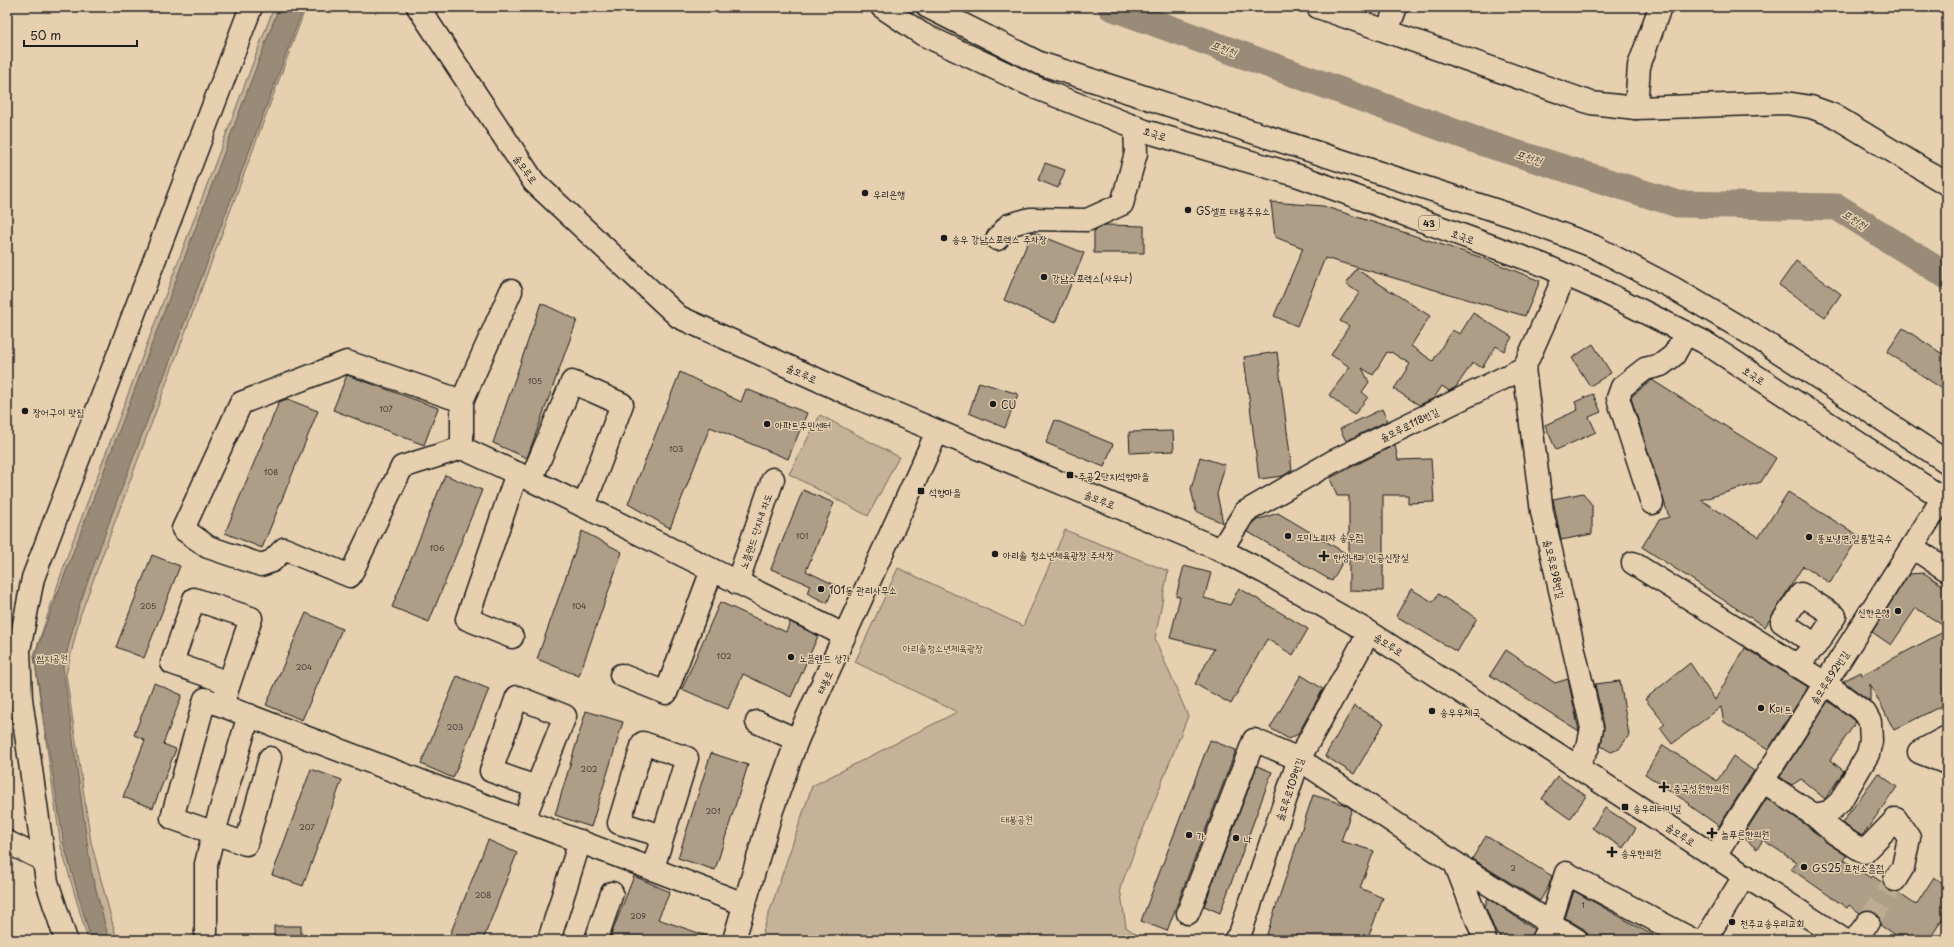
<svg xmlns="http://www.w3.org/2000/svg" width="1954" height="947" font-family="'Playpen Sans','Poor Story',sans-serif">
  <rect width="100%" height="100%" fill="#e7d0b0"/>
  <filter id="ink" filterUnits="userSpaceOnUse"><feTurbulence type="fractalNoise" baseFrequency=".025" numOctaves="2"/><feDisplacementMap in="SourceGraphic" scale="8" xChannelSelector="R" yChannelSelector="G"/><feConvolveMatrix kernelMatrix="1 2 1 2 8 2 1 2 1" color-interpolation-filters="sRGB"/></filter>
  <g filter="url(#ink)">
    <g fill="#c6b298" stroke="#71675a">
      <polygon points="274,7 306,7 80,616 66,675 91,842 117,940 88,940 61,847 34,656 69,551"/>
      <polygon points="820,415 899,457 868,516 789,474"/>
      <polygon points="1065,530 1168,571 1155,639 1188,716 1120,888 1126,927 1144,940 760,940 812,786 957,712 855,662 898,568 1023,626"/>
    </g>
    <polygon fill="#998b78" stroke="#675f53" points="279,7 304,7 115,506 78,609 63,667 91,870 109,940 91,940 64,845 34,656"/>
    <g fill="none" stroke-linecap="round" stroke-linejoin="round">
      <polyline stroke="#998b78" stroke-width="27" points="1111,7 1484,143 1678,204 1837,207 1947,276"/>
    </g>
    <g fill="#ae9e87" stroke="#1c1c1c">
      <polygon points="1045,163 1065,170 1058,188 1038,180"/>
      <polygon points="1271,202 1323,206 1483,258 1540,281 1525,316 1325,258 1297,326 1274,316 1303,248 1275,237"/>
      <polygon points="1105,225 1144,226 1144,253 1094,253 1094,231"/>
      <polygon points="1032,232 1084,253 1055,323 1004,300"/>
      <polygon points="1796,261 1841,294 1825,317 1779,285"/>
      <polygon points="1356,269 1430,316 1411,346 1433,361 1452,330 1460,334 1473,313 1512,337 1504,351 1496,346 1482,368 1473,362 1456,387 1449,391 1442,386 1434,398 1419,405 1394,389 1410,364 1391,352 1390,353 1387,352 1373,375 1362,368 1369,382 1362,392 1368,397 1354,415 1329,395 1350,367 1331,355 1349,326 1340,321 1359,293 1346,284"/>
      <polygon points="541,303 577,320 527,458 493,443"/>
      <polygon points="1903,328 1947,357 1947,392 1887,352"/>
      <polygon points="1593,344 1611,373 1590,386 1572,358"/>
      <polygon points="1277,352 1292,470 1283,476 1259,479 1244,357"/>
      <polygon points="680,372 741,402 746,389 807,413 788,459 710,427 670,528 628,504"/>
      <polygon points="347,375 438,408 424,445 333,410"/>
      <polygon points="1652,380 1776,458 1761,482 1701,500 1759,537 1788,492 1859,536 1830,583 1803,566 1765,627 1642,547 1659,520 1669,517 1631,398 1633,395"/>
      <polygon points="979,382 1018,394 1005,428 969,413"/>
      <polygon points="1593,394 1601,412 1589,417 1596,432 1556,450 1545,425 1578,410 1575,402"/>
      <polygon points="287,399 318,411 262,548 225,533 279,402"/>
      <polygon points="1382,409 1387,421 1346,441 1340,429"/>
      <polygon points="1055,420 1113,444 1104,467 1046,443"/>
      <polygon points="1173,431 1174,451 1130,453 1129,432"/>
      <polygon points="1395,445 1398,460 1431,459 1434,502 1408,503 1408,495 1383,495 1383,591 1349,590 1349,496 1337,496 1330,478"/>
      <polygon points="1200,457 1225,465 1217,494 1223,523 1196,511 1191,489"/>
      <polygon points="445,475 482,490 429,622 392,607"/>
      <polygon points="803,490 834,503 806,571 835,585 827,603 807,593 810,585 771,569"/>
      <polygon points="1583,493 1592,505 1592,534 1561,540 1553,499"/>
      <polygon points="1278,513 1347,554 1332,581 1248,532 1254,521"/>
      <polygon points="582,531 622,552 579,676 537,659"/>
      <polygon points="152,555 180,566 144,658 116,647"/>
      <polygon points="1184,566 1211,573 1204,598 1230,605 1239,588 1308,629 1293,655 1267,639 1231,704 1195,684 1214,649 1170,638 1180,597 1176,596"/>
      <polygon points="1924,573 1947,588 1947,628 1916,608 1891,645 1872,632 1909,574"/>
      <polygon points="1411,589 1433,602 1438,594 1477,618 1457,652 1396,616"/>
      <polygon points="720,602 786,632 790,622 818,636 791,697 743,674 728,709 682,689"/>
      <polygon points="306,613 342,629 302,720 266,705"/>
      <polygon points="1947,630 1947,703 1894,730 1870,684 1870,701 1843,681 1861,672 1862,675"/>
      <polygon points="1745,648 1808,687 1768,750 1724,722 1721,707 1672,744 1660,728 1665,724 1645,699 1690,663 1715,700"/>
      <polygon points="1506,650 1555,683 1568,679 1579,731 1490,675"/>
      <polygon points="1301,675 1323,689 1298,734 1289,739 1270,728"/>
      <polygon points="457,676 489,689 453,778 421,764"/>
      <polygon points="1620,681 1629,735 1619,749 1611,752 1601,746 1604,726 1595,684"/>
      <polygon points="154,683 182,695 163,744 176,749 153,808 123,797 145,740 134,735"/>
      <polygon points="1828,701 1856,722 1830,760 1844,771 1825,799 1801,779 1792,785 1780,777"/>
      <polygon points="1354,706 1384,723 1354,774 1325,756"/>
      <polygon points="586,711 623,722 591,827 555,815"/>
      <polygon points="1210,740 1236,750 1167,931 1141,921"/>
      <polygon points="1663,745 1717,781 1733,756 1754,771 1719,826 1689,805 1690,804 1645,774"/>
      <polygon points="711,753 748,765 715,870 678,858"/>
      <polygon points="1257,766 1272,772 1220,913 1204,906"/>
      <polygon points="311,769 342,780 303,886 272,875"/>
      <polygon points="1878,773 1897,787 1862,836 1842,823"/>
      <polygon points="1557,776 1586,796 1570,819 1542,799"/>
      <polygon points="1313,795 1346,805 1352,809 1341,841 1374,851 1360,888 1383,898 1367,940 1265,940"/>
      <polygon points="1767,798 1806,825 1826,842 1847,856 1844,860 1871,878 1873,876 1883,883 1889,891 1897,892 1916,905 1934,877 1947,886 1947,912 1929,940 1902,940 1880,925 1880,917 1875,912 1869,910 1860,913 1849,905 1847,908 1791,869 1796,862 1763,840 1757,849 1742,837"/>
      <polygon points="1605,808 1636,828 1623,848 1592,828"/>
      <polygon points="1486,836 1552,876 1549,885 1540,901 1472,859"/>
      <polygon points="488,840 517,853 483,940 455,940 449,937"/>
      <polygon points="634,876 670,892 658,919 713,938 712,940 609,940"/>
      <polygon points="1574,891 1601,906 1661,940 1594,940 1589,937 1584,929 1565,918"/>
      <polygon points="1488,898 1534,929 1530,940 1505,940 1496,933 1485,906"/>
      <rect x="274" y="926" width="27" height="14"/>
    </g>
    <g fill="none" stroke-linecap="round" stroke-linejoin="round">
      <polyline stroke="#beac92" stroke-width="22" stroke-dasharray="22 11" stroke-linecap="butt" points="1868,922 1895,880"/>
      <g stroke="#1c1c1c" stroke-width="25">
        <g id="minor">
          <polyline points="1318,7 1591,103 1636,108 1786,103 1811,107 1833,115 1947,184"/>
          <polyline points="1387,31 1396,7"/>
          <polyline points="1636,108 1639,66 1660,7"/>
          <polyline points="997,239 1009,225 1030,219 1087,220 1122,204 1136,153 1135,126"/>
          <polyline points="511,291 462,401 347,362 241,403 183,529 208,547 261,565 272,561 284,549 350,576 402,467 462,448 531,480 844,635"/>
          <polyline points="1524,368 1542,512 1592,728 1588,747 1577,766"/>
          <polyline points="462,448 462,401"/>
          <polyline points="531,480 572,382 622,404 584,506"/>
          <polyline points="1652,503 1618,398 1622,387 1645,369 1661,365 1674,355 1686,333"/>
          <polyline points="1912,547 1947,570"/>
          <polyline points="1221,550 1245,512 1332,462 1524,368 1565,275"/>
          <polyline points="1633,563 1825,683 1865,713 1870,722 1871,741 1868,754 1840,802 1829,812 1814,815 1763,781"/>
          <polyline points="737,583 773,479"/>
          <polyline points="512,637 467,619 517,473"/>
          <polyline points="1796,666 1816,645 1835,616 1801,594 1782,622 1816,645"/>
          <polyline points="621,675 666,693 712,570"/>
          <polyline points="222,705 251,618 194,599 172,663 229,683"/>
          <polyline points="757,722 797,740"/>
          <polyline points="1947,737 1919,752 1947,763"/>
          <polyline points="270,758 246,844 172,818 205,699 744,904"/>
          <polyline points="1814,815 1833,832 1864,852 1896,819 1909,838 1903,867 1895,880"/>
          <polyline points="524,819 565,716 517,697 491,771 536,787"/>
          <polyline points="7,842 44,860"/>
          <polyline points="1715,856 1943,498"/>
          <polyline points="653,868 687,758 643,743 619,823 663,836"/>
          <polyline points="1188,913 1254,740 1299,759 1455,863"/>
          <polyline points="66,940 47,882 21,699 19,650 33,578 251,7"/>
          <polyline points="206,940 206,864 214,832 249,715"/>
          <polyline points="549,940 580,841"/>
          <polyline points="596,940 612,893"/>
          <polyline points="1235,940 1240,934 1299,759 1369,632"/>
          <polyline points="1485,940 1455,863 1577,940"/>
          <polyline points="1542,940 1550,924 1566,873 1693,940"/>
          <polyline points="1705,940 1745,875"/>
          <polyline points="1855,940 1868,922"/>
        </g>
      </g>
      <g stroke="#1c1c1c" stroke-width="25">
        <g id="major">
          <polyline points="418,7 534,182 679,317 858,398 1221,550 1264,572 1369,632 1844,940"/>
          <polyline points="882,7 922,34 1039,89 1145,131 1299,176 1541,264 1598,289 1704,342 1947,501"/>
          <polyline points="928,7 1039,63 1513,216 1593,246 1673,288 1761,340 1947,462"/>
          <polyline points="734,940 772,810 797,740 937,432"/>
        </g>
      </g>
      <use href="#minor" stroke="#e7d0b0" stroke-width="22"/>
      <use href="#major" stroke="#e7d0b0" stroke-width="22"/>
    </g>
  </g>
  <g fill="#1c1c1c" stroke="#e7d0b0" stroke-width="1.5">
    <circle cx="865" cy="193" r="4"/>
    <circle cx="1188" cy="210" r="4"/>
    <circle cx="944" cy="238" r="4"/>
    <circle cx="1044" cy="277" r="4"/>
    <circle cx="993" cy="404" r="4"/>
    <circle cx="25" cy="411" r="4"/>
    <circle cx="767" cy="424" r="4"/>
    <rect x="1066" y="471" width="8" height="8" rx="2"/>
    <rect x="917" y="487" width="8" height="8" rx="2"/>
    <circle cx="1288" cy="536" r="4"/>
    <circle cx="1809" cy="537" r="4"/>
    <circle cx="995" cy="554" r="4"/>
    <path d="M1322 550h4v4h4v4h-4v4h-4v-4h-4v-4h4z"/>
    <circle cx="821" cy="589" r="4"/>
    <circle cx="1898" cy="611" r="4"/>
    <circle cx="791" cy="657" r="4"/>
    <circle cx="1761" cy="708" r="4"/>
    <circle cx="1432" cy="711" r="4"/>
    <path d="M1662 781h4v4h4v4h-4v4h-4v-4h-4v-4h4z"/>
    <rect x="1621" y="803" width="8" height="8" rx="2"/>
    <path d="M1710 827h4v4h4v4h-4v4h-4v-4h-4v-4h4z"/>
    <circle cx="1189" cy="835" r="4"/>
    <circle cx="1236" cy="838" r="4"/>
    <path d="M1610 846h4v4h4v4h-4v4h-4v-4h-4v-4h4z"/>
    <circle cx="1804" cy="867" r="4"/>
    <circle cx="1732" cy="922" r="4"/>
  </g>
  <g text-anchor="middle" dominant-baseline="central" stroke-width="3" stroke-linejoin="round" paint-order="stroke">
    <g font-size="8" fill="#403c37">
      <text x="535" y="381">105</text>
      <text x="386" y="409">107</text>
      <text x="676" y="449">103</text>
      <text x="271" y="472">108</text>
      <text x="802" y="536">101</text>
      <text x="437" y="548">106</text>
      <text x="148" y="606">205</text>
      <text x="579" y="606">104</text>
      <text x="724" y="656">102</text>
      <text x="304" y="667">204</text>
      <text x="455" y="727">203</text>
      <text x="589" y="769">202</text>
      <text x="713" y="811">201</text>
      <text x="307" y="827">207</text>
      <text x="1513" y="868">2</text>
      <text x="483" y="895">208</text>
      <text x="1583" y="905">1</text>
      <text x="638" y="916">209</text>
    </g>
    <rect fill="#e7d0b0" stroke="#595248" stroke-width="1" x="1419" y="216" width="20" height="14" rx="3"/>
    <g font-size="9" font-weight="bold" fill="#1c1c1c">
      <text x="1429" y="223">43</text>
    </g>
    <g font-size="10" fill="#1c1c1c" stroke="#e7d0b0">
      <text transform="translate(1155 133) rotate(18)">호국로</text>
      <text transform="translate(526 169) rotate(54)">솔모루로</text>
      <text transform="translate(1463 236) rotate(20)">호국로</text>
      <text transform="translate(802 373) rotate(24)">솔모루로</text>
      <text transform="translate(1754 375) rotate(33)">호국로</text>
      <text transform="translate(1409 424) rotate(-26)">솔모루로118번길</text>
      <text transform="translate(1100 499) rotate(22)">솔모루로</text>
      <text transform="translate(755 531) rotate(-71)">노블랜드 단지내 차도</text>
      <text transform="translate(1555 569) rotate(77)">솔모루로98번길</text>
      <text transform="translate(1389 644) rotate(33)">솔모루로</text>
      <text transform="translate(1829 677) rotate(-57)">솔모루로92번길</text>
      <text transform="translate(824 682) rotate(-66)">태봉로</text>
      <text transform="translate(1289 789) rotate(-71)">솔모루로109번길</text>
      <text transform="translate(1681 834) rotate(33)">솔모루로</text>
    </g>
    <g font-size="10" fill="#1c1c1c" stroke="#e7d0b0" text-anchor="start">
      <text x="873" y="193">우리은행</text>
      <text x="1196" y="210">GS셀프 태봉주유소</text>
      <text x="952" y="238">송우 강남스포렉스 주차장</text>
      <text x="1052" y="277">강남스포렉스(사우나)</text>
      <text x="1001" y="404">CU</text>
      <text x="33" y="411">장어구이 맛집</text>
      <text x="775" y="424">아파트주민센터</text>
      <text x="1078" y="475">주공2단지석향마을</text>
      <text x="929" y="491">석향마을</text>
      <text x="1296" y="536">도미노피자 송우점</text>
      <text x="1817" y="537">뚱보냉면,일품칼국수</text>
      <text x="1003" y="554">아리솔 청소년체육광장 주차장</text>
      <text x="1333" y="556">한성내과 인공신장실</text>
      <text x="829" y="589">101동 관리사무소</text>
      <text x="1890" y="611" text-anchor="end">신한은행</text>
      <text x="799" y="657">노블랜드 상가</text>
      <text x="1769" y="708">K마트</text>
      <text x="1440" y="711">송우우체국</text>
      <text x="1673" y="787">중국성원한의원</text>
      <text x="1633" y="807">송우리터미널</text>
      <text x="1721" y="833">늘푸른한의원</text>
      <text x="1197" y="835">가</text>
      <text x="1244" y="838">나</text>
      <text x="1621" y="852">송우한의원</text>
      <text x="1812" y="867">GS25 포천소흘점</text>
      <text x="1740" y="922">천주교송우리교회</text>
    </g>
    <g font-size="10" fill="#46423b" stroke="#e7d0b0">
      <text x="943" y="647">아리솔청소년체육광장</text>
      <text x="52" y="657">쌈지공원</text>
      <text x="1017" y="818">태봉공원</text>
    </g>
    <g font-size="11" font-style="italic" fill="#48433c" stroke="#e7d0b0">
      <text transform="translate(1224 48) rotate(20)">포천천</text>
      <text transform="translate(1529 157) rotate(17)">포천천</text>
      <text transform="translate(1855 219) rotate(32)">포천천</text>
    </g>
  </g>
  <rect width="1954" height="947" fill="none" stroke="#e7d0b0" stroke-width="24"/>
  <rect x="12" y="12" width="1930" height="923" fill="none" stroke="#1c1c1c" stroke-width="1.5" filter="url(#ink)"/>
  <path d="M24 40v6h113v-6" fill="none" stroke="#1c1c1c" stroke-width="2"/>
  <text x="30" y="40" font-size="12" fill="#1c1c1c" stroke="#e7d0b0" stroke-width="3" paint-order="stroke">50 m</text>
</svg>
